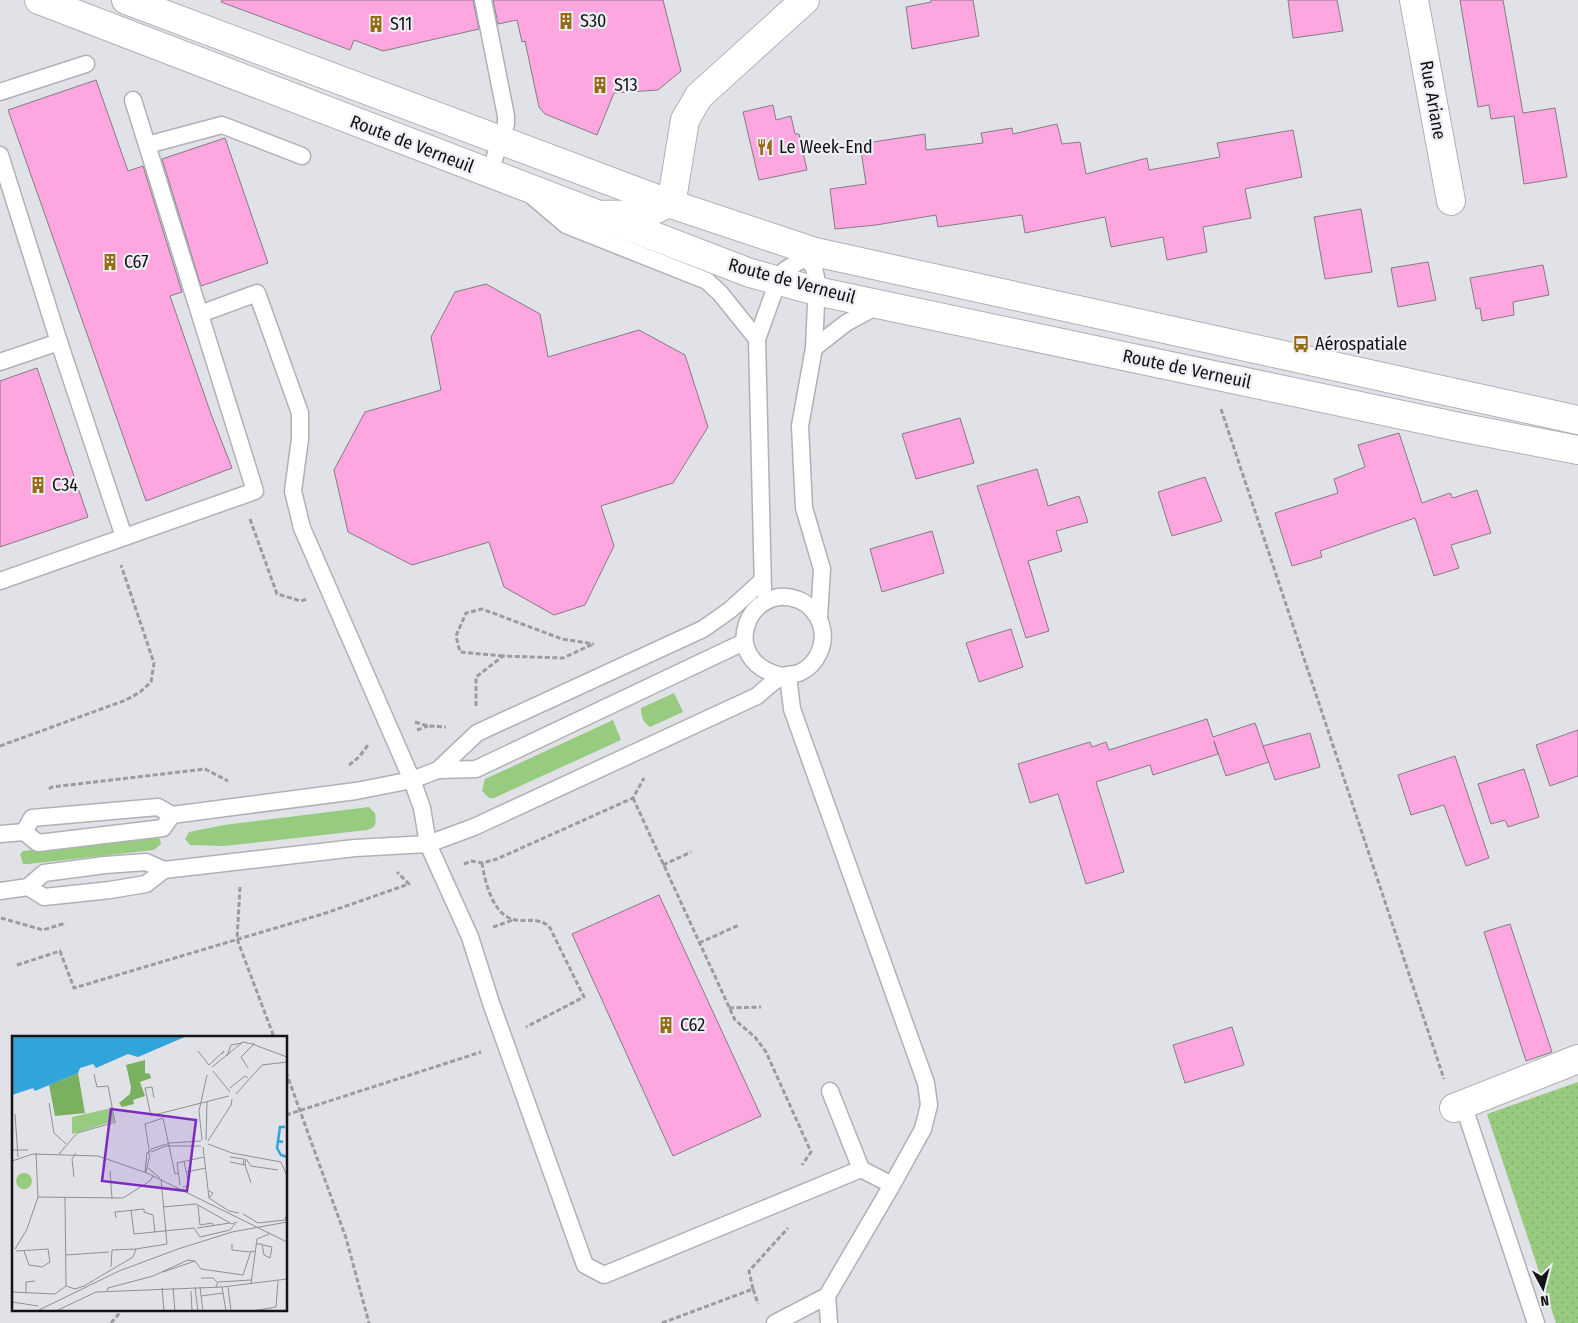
<svg xmlns="http://www.w3.org/2000/svg" width="1578" height="1323" font-family="'Fira Sans Condensed',sans-serif">
  <defs>
    <pattern id="garden-dots" width="8" height="8" patternUnits="userSpaceOnUse" patternTransform="scale(1.25)"><rect width="8" height="8" fill="#97cb7f"/><path d="M2 2h.1M6 6h.1" fill="none" stroke="#81ad6d" stroke-width="1.8" stroke-linecap="round"/></pattern>
  </defs>
  <rect width="100%" height="100%" fill="#e1e1e8"/>
  <g fill="#97cb7f">
    <path d="M674,693L683,712L650,727C643,722 641,717 641,708Z"/>
    <polygon points="613,720 621,740 494,798 489,798 482,791 485,779"/>
    <path d="M369,807L375,813C376,822 377,828 367,830L224,846L190,845L185,839L189,832L224,825Z"/>
    <polygon points="155,836 160,839 161,844 154,850 28,864 23,864 20,854 23,851"/>
  </g>
  <polygon fill="url(#garden-dots)" points="1578,1082 1578,1323 1556,1323 1487,1114"/>
  <g fill="#fea6df" stroke="#837d80">
    <polygon points="222,0 473,0 479,29 383,51 354,40 350,50 221,2"/>
    <polygon points="493,0 663,0 681,71 658,90 614,93 597,135 545,114 539,107 525,41 522,42 517,20 498,24"/>
    <polygon points="931,0 973,0 979,36 912,49 906,7 931,2"/>
    <polygon points="1288,0 1337,0 1343,31 1293,38"/>
    <polygon points="1460,0 1503,0 1523,113 1555,108 1567,177 1524,184 1514,116 1491,119 1489,105 1478,107"/>
    <polygon points="96,80 128,171 143,166 182,292 170,296 211,414 232,468 146,501 8,110"/>
    <polygon points="773,105 776,120 791,116 795,134 799,134 807,170 759,180 743,112"/>
    <polygon points="1057,124 1062,144 1080,142 1086,174 1147,158 1149,170 1220,157 1217,143 1293,130 1302,177 1245,189 1251,218 1203,227 1207,252 1167,260 1163,237 1111,247 1105,217 1025,233 1022,215 938,227 936,215 876,225 835,229 830,189 866,184 860,144 925,134 926,150 983,143 981,133 1012,128 1013,134"/>
    <polygon points="225,138 268,263 201,286 162,159"/>
    <polygon points="1361,209 1372,272 1325,279 1314,217"/>
    <polygon points="1428,262 1436,300 1398,307 1391,268"/>
    <polygon points="1543,265 1549,295 1513,302 1514,315 1482,321 1480,308 1476,309 1470,278"/>
    <polygon points="486,284 540,314 548,357 639,330 685,355 708,427 673,483 601,506 614,546 585,605 554,615 504,587 489,542 412,565 348,532 334,470 365,412 441,390 431,337 455,292"/>
    <polygon points="37,368 88,517 0,547 0,381"/>
    <polygon points="960,418 974,463 916,479 902,434"/>
    <polygon points="1399,433 1422,503 1450,493 1453,498 1477,490 1491,533 1451,545 1459,568 1434,576 1415,518 1320,551 1322,557 1292,566 1275,513 1338,493 1334,479 1365,467 1358,445"/>
    <polygon points="1037,469 1048,506 1079,496 1088,522 1056,531 1062,551 1028,561 1049,631 1026,638 977,486"/>
    <polygon points="1205,477 1222,521 1172,536 1158,492"/>
    <polygon points="932,531 944,573 882,592 870,549"/>
    <polygon points="1011,629 1023,667 979,682 966,643"/>
    <polygon points="1207,719 1213,737 1255,723 1269,762 1226,776 1214,741 1218,754 1153,775 1150,765 1096,782 1124,872 1086,884 1058,794 1030,803 1018,764 1090,742 1092,747 1106,742 1109,750"/>
    <polygon points="1578,730 1578,776 1550,786 1536,745"/>
    <polygon points="1310,733 1320,767 1275,780 1263,746"/>
    <polygon points="1455,756 1489,858 1466,866 1444,805 1411,815 1398,775"/>
    <polygon points="1524,769 1539,817 1508,827 1505,820 1491,824 1478,784"/>
    <polygon points="659,895 761,1116 673,1156 572,934"/>
    <polygon points="1510,924 1552,1052 1526,1061 1484,932"/>
    <polygon points="1232,1027 1244,1065 1185,1083 1173,1045"/>
  </g>
  <g fill="none" stroke-linecap="round" stroke-linejoin="round">
    <g stroke="#b0b0b7" stroke-width="19">
      <g id="service">
        <polyline points="483,0 506,116 506,124 489,174"/>
        <polyline points="0,92 86,64"/>
        <polyline points="147,145 222,125 302,156"/>
        <polyline points="0,155 59,342 124,537"/>
        <polyline points="533,197 566,225 707,281 720,293 757,339"/>
        <polyline points="799,248 814,268 817,282 814,348 800,426 804,508 822,569 819,618"/>
        <polyline points="200,314 257,293 300,413 300,439 293,491 302,528 412,780 422,808 428,844 470,937 491,1003 585,1265 604,1275 861,1169 892,1185 923,1129 929,1105 926,1083 792,709 788,676"/>
        <polyline points="814,348 846,323 881,304"/>
        <polyline points="0,362 59,342"/>
        <polyline points="0,581 255,491 133,100"/>
        <polyline points="763,590 757,339 778,281 785,270 815,252"/>
        <polyline points="438,770 477,733 703,629 730,610 762,581"/>
        <polyline points="24,832 38,843 163,828 172,815"/>
        <polyline points="0,834 24,832 32,818 158,807 172,815 356,791 412,780 438,770 476,769 744,642"/>
        <polyline points="28,887 44,897 110,890 146,884 164,870"/>
        <path d="M0,891L28,887L44,873L105,865L146,862L164,870L355,848L428,844L474,827L757,696C764,690 772,682 781,677C785,674 793,675 799,673C817,665 827,644 821,625C818,614 809,604 799,600C749,580 715,661 782,676"/>
        <polyline points="830,1091 861,1169"/>
        <polyline points="1463,1104 1536,1323"/>
        <polyline points="827,1296 829,1323"/>
        <polyline points="775,1323 827,1296 892,1185"/>
      </g>
    </g>
    <g stroke="#b0b0b7" stroke-width="30">
      <g id="minor">
        <polyline points="1414,0 1451,201"/>
        <path d="M596,215C619,214 663,219 673,193L685,120L699,96L805,0"/>
        <polyline points="1454,1108 1578,1059"/>
      </g>
    </g>
    <g stroke="#b0b0b7" stroke-width="30">
      <g id="secondary">
        <polyline points="39,0 750,273 816,291 1459,427 1578,450"/>
        <polyline points="126,0 668,203 815,252 1578,420"/>
      </g>
    </g>
    <g stroke="#9b9ba0" stroke-width="3" stroke-dasharray="5 2.5" stroke-linecap="butt">
      <polyline points="1221,409 1444,1079"/>
      <polyline points="250,519 277,594 301,601 307,599"/>
      <polyline points="503,656 460,652 456,636 466,613 482,609 562,639 594,644"/>
      <polyline points="476,706 476,677 503,656 563,658 593,644"/>
      <polyline points="415,722 428,726 446,727"/>
      <polyline points="417,730 428,726"/>
      <polyline points="0,746 126,700 140,692 151,682 154,663 121,565"/>
      <polyline points="349,765 359,757 368,745"/>
      <polyline points="49,789 52,787 205,769 228,781"/>
      <polyline points="633,798 735,1020 755,1037 766,1052 811,1152 802,1165"/>
      <path d="M482,863C485,882 493,917 516,920C531,922 535,917 549,926L584,997L526,1027"/>
      <polyline points="464,864 471,861 482,863 497,859 633,798 644,778"/>
      <polyline points="663,865 691,852"/>
      <polyline points="240,887 237,939 274,1037"/>
      <polyline points="1,918 43,930 66,923"/>
      <polyline points="493,927 513,920"/>
      <polyline points="699,943 739,925"/>
      <polyline points="17,965 60,951 74,988 326,913 409,884 397,872"/>
      <polyline points="729,1008 761,1007"/>
      <polyline points="286,1072 346,1238 369,1323"/>
      <polyline points="286,1115 481,1052"/>
      <polyline points="753,1289 749,1271 788,1228"/>
      <polyline points="111,1323 123,1309"/>
      <polyline points="662,1323 753,1289 758,1304"/>
    </g>
    <use href="#service" stroke="#fff" stroke-width="16"/>
    <use href="#minor" stroke="#fff" stroke-width="28"/>
    <use href="#secondary" stroke="#fff" stroke-width="28"/>
  </g>
  <defs>
    <g id="building-bare" transform="scale(1.35)"><path d="M-4-6H4V6H1V3H-1V6H-4ZM-2.5-4.3h1.7v1.8h-1.7ZM.8-4.3h1.7v1.8H.8ZM-2.5-1h1.7V.8h-1.7ZM.8-1h1.7V.8H.8Z" fill="#956c16" stroke="#eeeef5" stroke-width="2.5" paint-order="stroke"/></g>
    <g id="restaurant-bare" transform="scale(1.35)"><path d="M-5-6h1v4h1v-4h1v4h1v-4h1v5L-1.5 .5V6h-2V.5L-5-1ZM5-6V6H3V1.5H1.5Q1.5-4 5-6Z" fill="#956c16" stroke="#eeeef5" stroke-width="2.5" paint-order="stroke"/></g>
    <g id="bus-bare" transform="scale(1.35)"><path d="M-5-6H5V4H4V6H2V4H-2V6H-4V4H-5ZM-3.5-4V0h7V-4ZM-3.5 1.2v1.5H-2V1.2ZM2 1.2v1.5H3.5V1.2Z" fill="#956c16" stroke="#eeeef5" stroke-width="2.5" paint-order="stroke"/></g>
  </defs>
  <g fill-rule="evenodd">
    <use href="#building-bare" x="566" y="21"/>
    <use href="#building-bare" x="376" y="24"/>
    <use href="#building-bare" x="600" y="85"/>
    <use href="#restaurant-bare" x="765" y="147"/>
    <use href="#building-bare" x="110" y="262"/>
    <use href="#bus-bare" x="1301" y="344"/>
    <use href="#building-bare" x="38" y="485"/>
    <use href="#building-bare" x="666" y="1025"/>
  </g>
  <g text-anchor="middle" dominant-baseline="central" stroke-width="4.5" stroke-linejoin="round" paint-order="stroke">
    <g font-size="18" fill="#141416" stroke="#eeeef5" text-anchor="start">
      <text x="580" y="21">S30</text>
      <text x="390" y="24">S11</text>
      <text x="614" y="85">S13</text>
      <text x="779" y="147">Le Week-End</text>
      <text x="124" y="262">C67</text>
      <text x="1315" y="344">Aérospatiale</text>
      <text x="52" y="485">C34</text>
      <text x="680" y="1025">C62</text>
    </g>
    <g font-size="18" fill="#141416" stroke="#eeeef5">
      <text transform="translate(1433 100) rotate(80)">Rue Ariane</text>
      <text transform="translate(412 144) rotate(21)">Route de Verneuil</text>
      <text transform="translate(792 281) rotate(15)">Route de Verneuil</text>
      <text transform="translate(1187 369) rotate(12)">Route de Verneuil</text>
    </g>
  </g>
  <g transform="translate(12 1036)">
    <rect width="275" height="275" fill="#e1e1e8"/>
    <path d="M4 145a8 8 0 1 1 16 0a8 8 0 1 1-16 0Z" fill="#97cb7f"/>
    <path d="M133,24V37L138,38L139,42L128,46L133,60L121,64L122,68L110,71L107,67L118,58L119,51L114,29ZM66,37L73,77L43,80L37,49Z" fill="#7ab160"/>
    <path d="M100,72L102,85L60,98V81Z" fill="#97cb7f"/>
    <path d="M0,0H175L126,21L116,18L84,32L81,28L68,32L66,37L23,55L21,52L0,59Z" fill="#31a4d9"/>
    <path fill="none" stroke="#31a4d9" stroke-width="2.5" d="M266,105L268,91H273M271,106L266,105L265,112L269,119L275,121"/>
    <path fill="none" stroke="#8f8f94" stroke-width="1" d="M243,8H240L275,21M186,15L197,29L212,15L210,18M215,20L219,9L230,7M200,31L231,6L240,8M236,32L229,21L241,9M201,35L218,56M82,38L85,51L96,50L103,86M218,52L233,40L236,42M224,58L250,29L275,26M37,67L42,97L54,108M3,78L6,121M142,79L217,60M139,80L133,52L140,51L142,62M190,104L187,75L195,39M194,104L195,66M196,105L219,69L220,63M196,108L220,117L269,126L275,140M191,111L197,162L201,157L197,155M137,113L133,88L151,82L163,138L166,137M0,114H16M137,114L136,118L139,113L158,107L189,105M139,116L154,110H189M47,118L65,97L104,86M218,121L232,123L231,129M234,123L239,130L266,134M0,125L21,118L86,120L135,137L275,206M218,126L233,129L234,123M233,129L239,147M136,132L148,142M98,135L100,163M133,136L135,116M134,136L138,118M174,136L194,132M62,141L60,123L64,117M168,149L165,127L192,121M171,151L177,150L172,125M26,161L111,162L138,145L141,140M197,162L217,175L227,177M186,170L188,189L200,187L202,190M151,171L184,168L220,188L225,186M119,174L122,198L182,192L188,201L218,194L223,188M231,178L246,187L273,184L275,177M104,182L103,176L132,173V176L141,179L143,196M185,192L218,187M220,208V214L238,216M245,208H250L252,219L258,222L260,211L251,209M3,213L15,193L26,161L24,117M4,215L36,213L38,226L30,231L17,229L12,215M54,219L97,216M183,225L189,233L231,239L239,215L243,216M99,231L100,214L124,213M151,236L183,225M189,242H201L205,246M239,248L245,203L257,198M54,250L63,253L72,250L121,221L124,213L155,208L149,143M183,251L186,275M188,251L191,275M204,251L206,246L239,244M210,251L214,275M216,251L219,275M150,252L152,275M161,252L163,275M95,255L96,252L141,240L176,224L183,225M179,255L180,275M0,256L43,258L54,250L53,162M14,256V246L23,245M189,260L211,257M0,266L26,270M25,275L107,235L166,213L220,196L275,186M44,275L84,256L210,251L275,243M241,275L264,271L266,245"/>
    <path fill="#7b2cbf" fill-opacity="0.15" stroke="#7b2cbf" stroke-width="2.5" d="M99,73L184,84L175,155L90,145Z"/>
    <rect width="275" height="275" fill="none" stroke="#141416" stroke-width="2.5"/>
  </g>
  <g transform="translate(1543 1288) rotate(173)" stroke="#eeeef5" stroke-width="4" paint-order="stroke">
  <path d="M0-4L9 19L0 12L-9 19Z" fill="#141416"/>
  <text y="-8" font-size="14" font-weight="bold" text-anchor="middle" fill="#141416">N</text>
  </g>
</svg>
